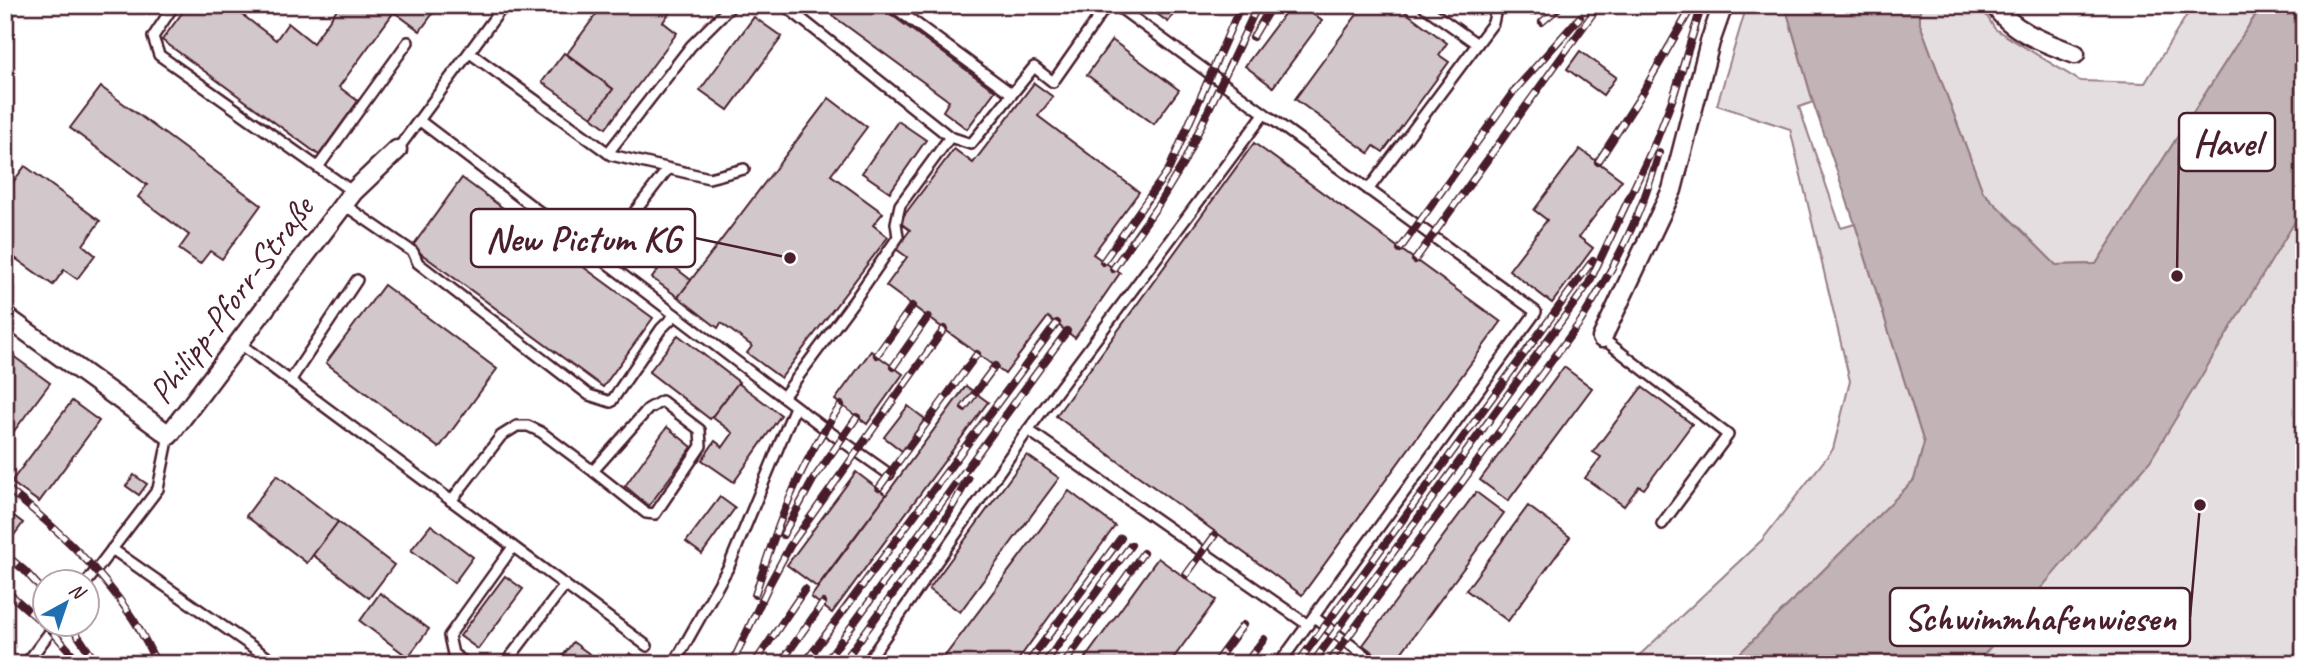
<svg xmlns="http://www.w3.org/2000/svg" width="2309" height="669" font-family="Caveat,sans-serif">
  <rect width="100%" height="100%" fill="#fff"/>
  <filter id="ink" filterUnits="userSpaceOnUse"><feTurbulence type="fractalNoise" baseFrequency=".0143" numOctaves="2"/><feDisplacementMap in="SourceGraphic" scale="14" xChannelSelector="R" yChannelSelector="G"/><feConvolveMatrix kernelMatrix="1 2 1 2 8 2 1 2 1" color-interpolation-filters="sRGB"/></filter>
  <g filter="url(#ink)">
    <g fill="#e5dee0" stroke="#987e86" stroke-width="2">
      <polygon points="1747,5 1785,5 1813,102 1799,107 1841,228 1855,224 1924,443 1914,480 1729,664 1630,664 1762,540 1833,449 1850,381 1790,129 1717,105"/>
      <polygon points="1920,5 1980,5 1995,29 2080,81 2145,83 2193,5 2262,5 2096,264 2056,265 1983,192 1920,24"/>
      <polygon points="2304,194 2304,664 1966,664"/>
    </g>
    <polygon fill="#c1b3b6" stroke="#91787e" stroke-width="2" points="1785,5 1920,5 1920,24 1983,192 2056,265 2096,264 2262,5 2304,5 2304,207 2150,461 1976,664 1729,664 1914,480 1924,443 1855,224 1813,102"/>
    <g fill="#d2c7cb" stroke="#4a1f2b" stroke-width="2">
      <polygon points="188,5 229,5 276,40 288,23 313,43 340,5 439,5 420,31 394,12 339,87 358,101 319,155 162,40"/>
      <polygon points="603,5 675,5 663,22 677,33 606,128 592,117 613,89 567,54"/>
      <polygon points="818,5 878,5 995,91 967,129 943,111 949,101"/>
      <polygon points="1145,5 1180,5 1168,22"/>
      <polygon points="1291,5 1301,5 1322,21 1273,87 1245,66"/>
      <polygon points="1364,5 1396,5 1447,43 1439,55 1449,62 1383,152 1374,146 1369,153 1295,99"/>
      <polygon points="754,17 782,37 728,110 700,90"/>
      <polygon points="1112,40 1179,90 1154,124 1087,75"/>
      <polygon points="1580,51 1616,77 1603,95 1567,69"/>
      <polygon points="564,53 613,89 592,117 542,82"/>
      <polygon points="1034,83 1053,97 1038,116 1139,192 1093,254 1120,273 1075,338 1048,317 1005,374 886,286 907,257 896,249 910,230 899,222 954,149 973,163"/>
      <polygon points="101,87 261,205 222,259 210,251 200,264 179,249 189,235 138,197 147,185 70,128"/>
      <polygon points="829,98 867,127 831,175 883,213 873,225 888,237 781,378 747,353 752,346 721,323 718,328 678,297"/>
      <polygon points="898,121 926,140 890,192 862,173"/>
      <polygon points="1254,143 1501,322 1302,595 1056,416"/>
      <polygon points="1580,149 1622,180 1579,237 1593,248 1552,303 1509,270 1547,220 1534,210"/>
      <polygon points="25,166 100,221 83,245 95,255 77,279 64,270 53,285 5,251 5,232 8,228 5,226 5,193"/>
      <polygon points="462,178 653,318 603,387 412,247"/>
      <polygon points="665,260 691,280 678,297 652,278"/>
      <polygon points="384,285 497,369 439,448 326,363"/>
      <polygon points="678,335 739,382 710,419 649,372"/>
      <polygon points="5,350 50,383 5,443"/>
      <polygon points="871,351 903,374 867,424 835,400"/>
      <polygon points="1564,367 1592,388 1508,501 1480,480"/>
      <polygon points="738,383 781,415 734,482 702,460 715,441 723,447 733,433 712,417"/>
      <polygon points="966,386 988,402 832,613 811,597"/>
      <polygon points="1642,387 1692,424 1644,489 1639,486 1624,506 1585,478 1601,457 1593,452"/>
      <polygon points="72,401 99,421 39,502 11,482"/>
      <polygon points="908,406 925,419 902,451 884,437"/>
      <polygon points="667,427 692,447 649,506 625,486"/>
      <polygon points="1027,455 1059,478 960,612 929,589"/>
      <polygon points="856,472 886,495 817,587 787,565"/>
      <polygon points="134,475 147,484 139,495 126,486"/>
      <polygon points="277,475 338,522 307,563 246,516"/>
      <polygon points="1069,491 1115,526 1015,664 939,664"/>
      <polygon points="1476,492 1504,513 1393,664 1388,664 1363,645"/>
      <polygon points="720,497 735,508 702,554 686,542"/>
      <polygon points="1528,506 1570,537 1508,621 1466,590"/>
      <polygon points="5,509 23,523 6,546 5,545"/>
      <polygon points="338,522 394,565 369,598 313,555"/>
      <polygon points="431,525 473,557 454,583 411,550"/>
      <polygon points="1158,558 1216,600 1169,664 1081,664"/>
      <polygon points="505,576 523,589 478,649 460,636"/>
      <polygon points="380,593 429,629 408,657 360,621"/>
      <polygon points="573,642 595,658 590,664 557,664"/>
      <polygon points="630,653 646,664 623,664"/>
    </g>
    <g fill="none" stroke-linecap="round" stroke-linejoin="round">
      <g stroke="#4a1f2b" stroke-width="14">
        <g id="lane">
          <polyline points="174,5 153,37 159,55 353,192"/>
          <polyline points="784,5 950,137"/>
          <polyline points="891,5 1012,94 1034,67 1053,82 1107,5"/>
          <polyline points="1116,5 1536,312 1279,664"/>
          <polyline points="1422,5 1477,44"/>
          <polyline points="470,53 611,155 709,178 744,169"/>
          <polyline points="420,121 824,428 889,474"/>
          <polyline points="397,150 504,5"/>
          <polyline points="608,153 691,46 732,5"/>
          <polyline points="318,167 408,42"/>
          <polyline points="1368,190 1493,23 1497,5"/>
          <polyline points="343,204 413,252 418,263 589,395 611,402 661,329 675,315"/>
          <polyline points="599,258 667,170"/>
          <polyline points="1602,338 1728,435 1662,524"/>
          <polyline points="239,343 647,646"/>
          <polyline points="290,381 357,280"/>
          <polyline points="783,397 854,301 898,237 896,223 900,205 950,137 971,144 1012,94"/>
          <polyline points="1028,430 1264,114"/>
          <polyline points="451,501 501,436 517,426 528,426 541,432 593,471 648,409 662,401 700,430 701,446 655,514 646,513 593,471"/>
          <polyline points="112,549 277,664"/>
          <polyline points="87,582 158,489 169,435"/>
          <polyline points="1314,617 1376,664"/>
          <polyline points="26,664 56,624"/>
          <polyline points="467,664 453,654 449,636 513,547"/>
          <polyline points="505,664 565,585"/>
          <polyline points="674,664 729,566 795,407"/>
          <polyline points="866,664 1028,430 1308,625"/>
        </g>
      </g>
      <g stroke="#4a1f2b" stroke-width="23">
        <g id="street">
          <path d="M1995,5C2010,31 2048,44 2075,54"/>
          <polyline points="5,316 169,435 353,192 397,150"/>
          <polyline points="1602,338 1672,190 1710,42 1723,5"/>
        </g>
      </g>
      <use href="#lane" stroke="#fff" stroke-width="9"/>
      <use href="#street" stroke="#fff" stroke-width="18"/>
      <g stroke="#4a1f2b" stroke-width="8">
        <g id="rail">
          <polyline points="1532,12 1542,5"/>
          <polyline points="1542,22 1562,5"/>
          <polyline points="1253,37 1272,5"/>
          <polyline points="1598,162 1640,97 1693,5"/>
          <polyline points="1400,249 1514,91 1580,17"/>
          <polyline points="1415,260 1599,5"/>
          <polyline points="1103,262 1169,169 1241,5"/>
          <polyline points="1113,269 1158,205 1183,164 1258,5"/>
          <polyline points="877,355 912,306"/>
          <polyline points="893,367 928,317"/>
          <polyline points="964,408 995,366"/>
          <path d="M5,487C52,524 97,565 131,616C141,630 149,648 157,664"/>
          <polyline points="879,488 977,354"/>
          <polyline points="783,535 813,480 857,417"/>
          <polyline points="5,554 25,571 46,594"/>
          <polyline points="1186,575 1215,535"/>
          <polyline points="5,590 51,630 81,664"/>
          <path d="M755,595C776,528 800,462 841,405"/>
          <polyline points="70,624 97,664"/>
          <polyline points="735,657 770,583 790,546 944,329"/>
          <polyline points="754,664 805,589"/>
          <polyline points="780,664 823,603"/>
          <polyline points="804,664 1057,323"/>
          <polyline points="824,664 1067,331"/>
          <polyline points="842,664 938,532 968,479"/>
          <polyline points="1027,664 1121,538"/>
          <polyline points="1044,664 1131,545"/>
          <polyline points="1064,664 1143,553"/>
          <polyline points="1214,664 1243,625"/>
          <polyline points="1245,664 1264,639"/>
          <polyline points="1297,664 1593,260"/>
          <polyline points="1312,664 1589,283 1656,141 1674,95 1702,5"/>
          <path d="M1328,664L1581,321C1616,264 1641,217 1659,153"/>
        </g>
      </g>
      <use href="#rail" stroke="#fff" stroke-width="5" stroke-dasharray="16" stroke-linecap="butt"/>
    </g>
  </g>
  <g text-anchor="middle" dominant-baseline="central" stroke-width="5" stroke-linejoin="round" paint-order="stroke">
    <g font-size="35" fill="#4a1f2b" stroke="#fff">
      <text transform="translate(231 300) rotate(-53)">Philipp-Pforr-Straße</text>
    </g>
  </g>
  <path fill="none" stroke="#4a1f2b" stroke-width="2.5" d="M2177 276L2179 142M790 258L695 238M2200 505L2190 617"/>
  <g fill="#4a1f2b" stroke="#fff" stroke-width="2.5">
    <circle cx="2177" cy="276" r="7"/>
    <circle cx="790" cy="258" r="7"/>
    <circle cx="2200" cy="505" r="7"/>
  </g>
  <g fill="#fff" stroke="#4a1f2b" stroke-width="2.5">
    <rect x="2179" y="113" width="96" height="58" rx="7"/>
    <rect x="471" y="209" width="224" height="58" rx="7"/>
    <rect x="1890" y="588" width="300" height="58" rx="7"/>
  </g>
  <g font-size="37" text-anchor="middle" font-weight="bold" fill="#4a1f2b">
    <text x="2227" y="155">Havel</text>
    <text x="583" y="251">New Pictum KG</text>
    <text x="2040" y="630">Schwimmhafenwiesen</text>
  </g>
  <rect width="2309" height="669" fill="none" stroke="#fff" stroke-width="28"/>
  <rect x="14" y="14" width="2281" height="641" fill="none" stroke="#4a1f2b" stroke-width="2.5" filter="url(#ink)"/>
  <g transform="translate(66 603) rotate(40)"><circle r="33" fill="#ffffff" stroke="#b7a5aa" stroke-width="2"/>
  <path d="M0-5L12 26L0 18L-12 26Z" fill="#1f6fb2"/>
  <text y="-10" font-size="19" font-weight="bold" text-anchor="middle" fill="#4a1f2b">N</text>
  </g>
</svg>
